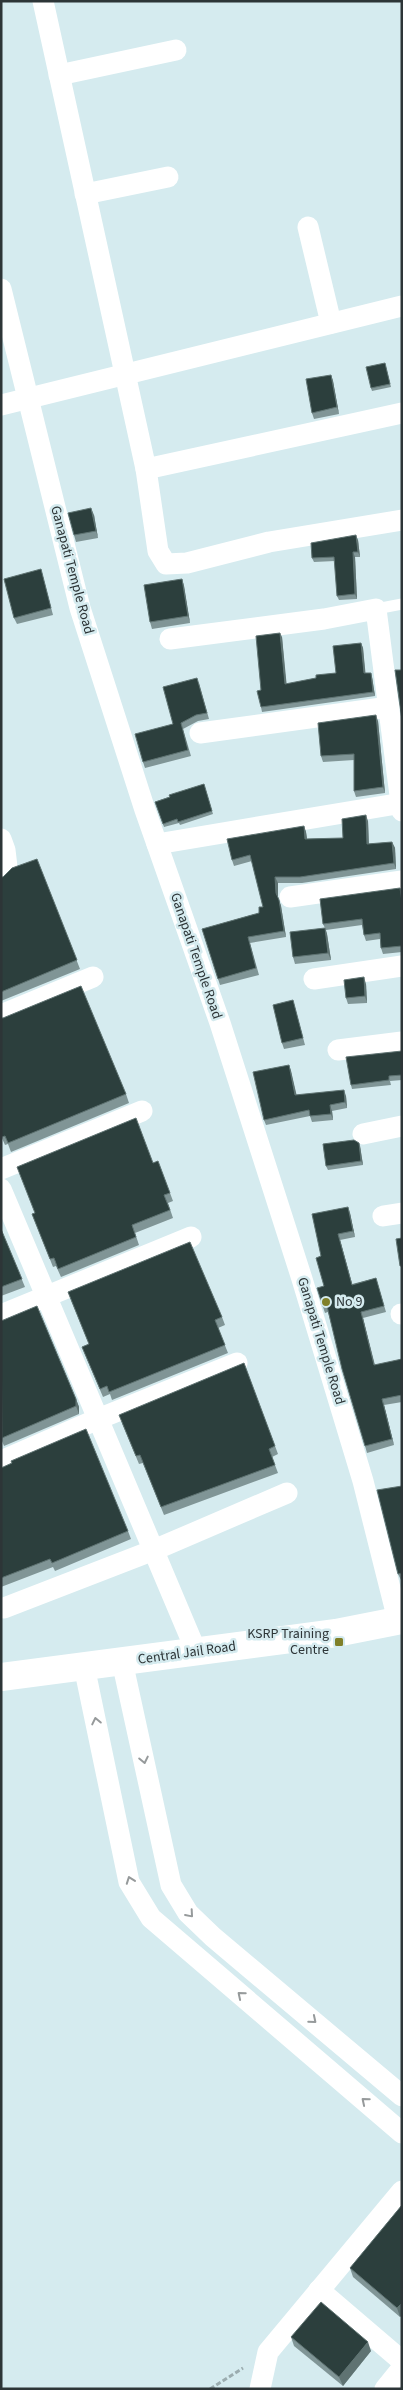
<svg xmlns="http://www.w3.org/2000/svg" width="403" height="2390" font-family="'Source Sans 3',sans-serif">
  <rect width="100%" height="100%" fill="#d5ebef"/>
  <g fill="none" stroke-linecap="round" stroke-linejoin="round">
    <polyline stroke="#9bacaf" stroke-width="3" stroke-dasharray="5 2.5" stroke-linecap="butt" points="210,2389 243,2368"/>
    <polyline stroke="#fff" stroke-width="11" points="376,609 402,604"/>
    <g stroke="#fff" stroke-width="21">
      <polyline points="43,1 146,469 158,551 166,564 187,563 269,542 402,520"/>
      <polyline points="59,75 176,50"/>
      <polyline points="85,194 168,177"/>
      <polyline points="308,227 331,323"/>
      <polyline points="1,289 80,608 145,810 220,1023 302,1279 363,1481 398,1620"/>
      <polyline points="1,405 402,306"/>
      <polyline points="146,469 402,413"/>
      <polyline points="170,639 324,619 376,609 402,811"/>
      <polyline points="200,733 389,707"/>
      <polyline points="1,839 5,850 7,867 1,874"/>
      <polyline points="157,844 402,803"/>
      <polyline points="290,897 402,881"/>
      <polyline points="314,979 402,966"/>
      <polyline points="1,1015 93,977"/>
      <polyline points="338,1050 402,1042"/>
      <polyline points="363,1134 402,1126"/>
      <polyline points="1,1169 142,1111"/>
      <polyline points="1,1189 196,1651"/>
      <polyline points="383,1216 402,1213"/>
      <polyline points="401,1314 402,1314"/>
      <polyline points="1,1315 191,1237"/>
      <polyline points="1,1461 98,1419 237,1363"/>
      <polyline points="4,1608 154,1550 287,1493"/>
      <polyline points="122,1661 171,1885 188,1913 213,1937 402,2096"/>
      <polyline points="84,1666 129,1882 151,1918 402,2133"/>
      <polyline points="319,2290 402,2361"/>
      <polyline points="260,2389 268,2352 402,2191"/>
      <polyline points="385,2389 402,2368"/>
    </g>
    <polyline stroke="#fff" stroke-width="28" points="1,1677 336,1633 402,1620"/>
  </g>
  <g fill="#809596">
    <polygon points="385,363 391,387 372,391 371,388"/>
    <polygon points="331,375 333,381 339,414 314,419 312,413"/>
    <polygon points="94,515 98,538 76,542 74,535"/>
    <polygon points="358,540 360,557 355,557 357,599 339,600 337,596 335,561 314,562 312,558"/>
    <polygon points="41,569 53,615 17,624 14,618"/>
    <polygon points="182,579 184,586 190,623 152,629 150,622"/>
    <polygon points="282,637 286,684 316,678 336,673 361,643 363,648 365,673 371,673 372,677 375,696 262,712 261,707"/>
    <polygon points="199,683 209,719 198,721 183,729 191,756 145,768 143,762 173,724"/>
    <polygon points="378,721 385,793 356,797 354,791 354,760 323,762 321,756"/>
    <polygon points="204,784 213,814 180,825 179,823 164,827 155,802"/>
    <polygon points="368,821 369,844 392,842 395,848 396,869 302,883 278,883 278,897 281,906 286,937 250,943 259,975 220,985 202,929 259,913 263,907 252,861 234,866 232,860 304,826 306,832 307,839 343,838"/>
    <polygon points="37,859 80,969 1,1001 1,877 3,877"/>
    <polygon points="400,888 402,892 402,952 383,954 381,948 380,939 366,941 364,935 362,925 326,930 327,934 331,960 295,964 293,957 325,928 323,924"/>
    <polygon points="366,984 367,1003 348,1004 346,998"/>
    <polygon points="293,1000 305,1045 284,1049 282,1043"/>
    <polygon points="1,1018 126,1094 129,1103 11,1152 8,1144 5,1145 1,1136"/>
    <polygon points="402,1051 402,1080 390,1081 391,1085 352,1089 351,1085"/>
    <polygon points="289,1065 291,1071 296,1095 346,1096 347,1108 332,1111 333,1120 312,1122 310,1116 266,1125 264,1120"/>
    <polygon points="360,1146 363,1165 328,1170 326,1166"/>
    <polygon points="158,1161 173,1201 168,1203 173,1218 135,1233 139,1245 61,1277 56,1266 53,1267 32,1214"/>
    <polygon points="350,1213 355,1237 340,1240 352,1284 376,1278 386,1312 363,1318 375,1365 402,1359 402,1402 384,1405 394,1445 367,1453 328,1312 325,1313 323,1307 324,1286 321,1256"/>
    <polygon points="1,1229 25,1287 1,1296"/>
    <polygon points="71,1300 222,1317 225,1325 218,1328 228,1353 112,1400 110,1394 103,1397 82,1347 89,1344"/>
    <polygon points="1,1321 76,1399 79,1407 79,1414 4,1446 2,1441 1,1441"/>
    <polygon points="244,1363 278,1454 272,1457 278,1473 164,1515 143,1463 139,1464 122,1423"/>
    <polygon points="1,1468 128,1531 131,1539 55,1571 53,1567 1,1587"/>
    <polygon points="402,1486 402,1580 401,1580 398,1574"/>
    <polygon points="402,2205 402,2315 400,2317 353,2277 350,2268"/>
    <polygon points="291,2337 371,2351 343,2386 294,2346"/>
  </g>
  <g fill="#5f7372">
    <polygon points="331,375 333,381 339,414 337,407"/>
    <polygon points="91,508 94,515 98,538 96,531"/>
    <polygon points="356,535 358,540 360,557 358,552"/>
    <polygon points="353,552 355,557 357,599 355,594"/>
    <polygon points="182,579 184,586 190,623 188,616"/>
    <polygon points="280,633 282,637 287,688 285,684"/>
    <polygon points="361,643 363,648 366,678 364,673"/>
    <polygon points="371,673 372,677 375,696 373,692"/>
    <polygon points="376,715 378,721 385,793 383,787"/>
    <polygon points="366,815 368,821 369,850 367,844"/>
    <polygon points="304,826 306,832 308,845 305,839"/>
    <polygon points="392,842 395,848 396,869 394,863"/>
    <polygon points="275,877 278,883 278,899 276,893"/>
    <polygon points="279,900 281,906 286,937 284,931"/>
    <polygon points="325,928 327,934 331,960 328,953"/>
    <polygon points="364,977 366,984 367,1003 365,996"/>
    <polygon points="289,1065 291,1071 298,1101 295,1095"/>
    <polygon points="344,1090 346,1096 347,1108 345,1102"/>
    <polygon points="330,1105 332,1111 333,1120 331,1114"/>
    <polygon points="359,1143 360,1146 363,1165 361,1161"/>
    <polygon points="348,1207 350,1213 355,1237 353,1231"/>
    <polygon points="338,1234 340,1240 354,1291 352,1285"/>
    <polygon points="361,1312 363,1318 376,1371 374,1365"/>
    <polygon points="76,1399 79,1407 79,1414 76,1406"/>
    <polygon points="382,1399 384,1405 394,1445 392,1439"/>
    <polygon points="402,2303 402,2315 400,2317 397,2308"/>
    <polygon points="368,2342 371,2351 343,2386 339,2377"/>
  </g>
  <g fill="#2c3f3d" stroke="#5f7372">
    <polygon points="385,363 390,384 371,388 366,367"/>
    <polygon points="331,375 337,407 312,413 306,379"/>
    <polygon points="91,508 96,531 74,535 68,513"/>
    <polygon points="356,535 358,552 353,552 355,594 337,596 334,557 312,558 311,543"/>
    <polygon points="41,569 51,608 14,618 4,579"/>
    <polygon points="182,579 188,616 150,622 144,585"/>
    <polygon points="280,633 285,684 316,678 316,675 336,673 333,646 361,643 364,673 371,673 373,692 261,707 257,691 261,690 256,636"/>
    <polygon points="395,670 402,670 402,720"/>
    <polygon points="197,678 207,713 196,715 181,723 188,750 143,762 135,734 173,724 163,687"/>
    <polygon points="376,715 383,787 354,791 354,754 321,756 318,723"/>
    <polygon points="204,784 212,811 178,822 177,819 163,824 155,802 170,797 169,795"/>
    <polygon points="366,815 367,844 392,842 394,863 300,877 275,877 276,893 279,900 284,931 248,937 256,968 218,979 202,929 259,913 259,907 263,907 250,855 232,860 227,839 304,826 305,839 343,838 342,819"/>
    <polygon points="37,859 77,960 1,992 1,877 3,877 12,868"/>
    <polygon points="400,888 402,902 402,946 381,948 380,933 364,935 362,919 323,924 320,899"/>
    <polygon points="325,928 328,953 293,957 290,932"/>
    <polygon points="364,977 365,996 346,998 344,980"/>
    <polygon points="81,986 126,1094 8,1143 5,1136 2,1137 1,1135 1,1018 3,1018"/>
    <polygon points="293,1000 303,1038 282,1043 273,1005"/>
    <polygon points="402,1051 402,1075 389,1076 389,1080 351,1085 346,1057"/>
    <polygon points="289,1065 295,1095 344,1090 345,1102 330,1105 331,1114 310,1116 309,1110 264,1120 253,1072"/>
    <polygon points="136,1118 153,1163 158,1161 170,1193 164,1195 170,1210 132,1225 136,1237 58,1269 54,1258 50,1259 32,1214 35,1213 17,1167"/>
    <polygon points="354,1140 359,1143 361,1161 326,1166 323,1144"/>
    <polygon points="348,1207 353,1231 338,1234 352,1285 376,1278 384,1306 361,1312 374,1365 402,1359 402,1395 382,1399 392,1439 365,1446 342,1369 327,1306 323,1307 317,1288 324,1286 316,1258 321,1256 312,1214"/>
    <polygon points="1,1229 22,1279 1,1287"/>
    <polygon points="402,1238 402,1266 400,1266 396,1239"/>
    <polygon points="190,1242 222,1317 215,1320 225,1345 109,1392 107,1386 100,1389 82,1347 89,1344 68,1292"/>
    <polygon points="37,1306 76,1399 76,1406 2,1438 1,1321"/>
    <polygon points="244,1363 275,1446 269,1449 275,1465 161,1507 140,1455 136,1456 119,1415"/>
    <polygon points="86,1429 128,1531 52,1563 50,1559 1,1578 1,1468 12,1463 11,1461"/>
    <polygon points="402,1486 402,1573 398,1574 377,1490"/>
    <polygon points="402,2205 402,2303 397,2308 350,2268"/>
    <polygon points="321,2302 368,2342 339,2377 291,2337"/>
  </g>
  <defs><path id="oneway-chevron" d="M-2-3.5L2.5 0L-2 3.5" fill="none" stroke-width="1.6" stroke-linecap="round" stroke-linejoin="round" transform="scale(1.25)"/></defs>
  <g stroke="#969a9b">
    <use href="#oneway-chevron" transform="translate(96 1721) rotate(-102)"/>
    <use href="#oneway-chevron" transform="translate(144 1760) rotate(78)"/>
    <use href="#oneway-chevron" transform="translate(130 1880) rotate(-110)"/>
    <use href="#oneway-chevron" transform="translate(190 1914) rotate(49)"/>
    <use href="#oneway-chevron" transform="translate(241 1995) rotate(-140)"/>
    <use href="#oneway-chevron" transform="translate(313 2020) rotate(40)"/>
    <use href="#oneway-chevron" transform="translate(365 2101) rotate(-140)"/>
  </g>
  <g fill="#808029" stroke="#d5ebef" stroke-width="2">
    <circle cx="326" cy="1302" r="5"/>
    <rect x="334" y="1637" width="10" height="10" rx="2.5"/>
  </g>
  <g text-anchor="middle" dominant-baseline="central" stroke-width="5" stroke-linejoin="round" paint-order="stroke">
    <g font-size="14" fill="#2d3537" stroke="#d5ebef">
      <text transform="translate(72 570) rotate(75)">Ganapati Temple Road</text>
      <text transform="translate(196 956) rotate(71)">Ganapati Temple Road</text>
      <text transform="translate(321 1341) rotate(73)">Ganapati Temple Road</text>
      <text transform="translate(187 1653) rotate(-8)">Central Jail Road</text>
    </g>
    <g font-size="14" fill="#2d3537" stroke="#d5ebef" text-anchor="start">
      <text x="336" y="1302">No 9</text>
      <text x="329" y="1634" text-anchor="end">KSRP Training<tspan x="329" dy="16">Centre</tspan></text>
    </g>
  </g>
  <rect width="403" height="2390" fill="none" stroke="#2d3537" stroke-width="5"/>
</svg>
